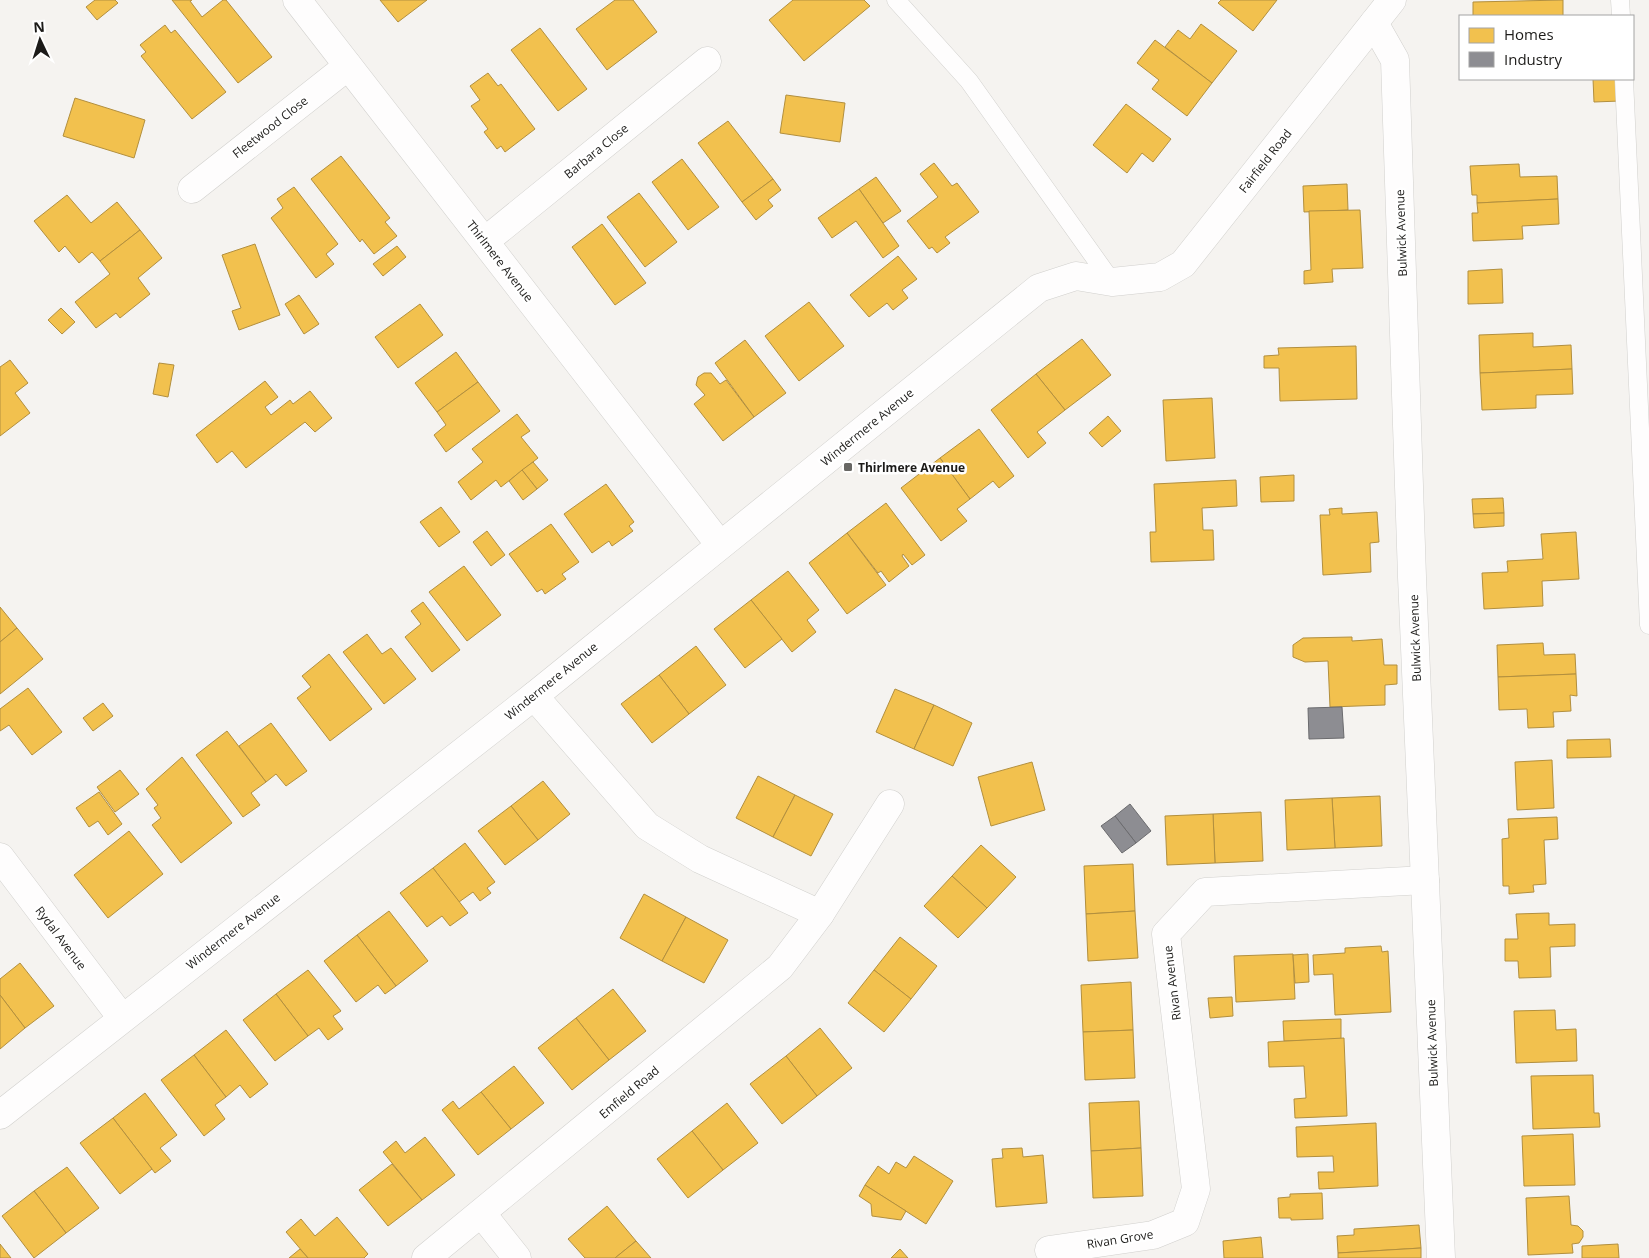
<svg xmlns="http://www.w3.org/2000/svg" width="1649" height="1258" font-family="'Open Sans',sans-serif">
  <rect width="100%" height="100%" fill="#f5f3f0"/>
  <g fill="#f2c14e" stroke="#b28f3e">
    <polygon points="95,0 115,0 118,3 97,20 86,7"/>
    <polygon points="172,0 192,0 190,1 202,17 223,0 226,0 272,57 238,83"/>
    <polygon points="380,0 427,0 398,22"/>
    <polygon points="615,0 633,0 657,32 607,70 576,29"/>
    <polygon points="793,0 864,0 870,6 804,61 769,20"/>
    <polygon points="1221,0 1277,0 1253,31 1218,3"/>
    <polygon points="1563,0 1563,16 1473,16 1473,2"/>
    <polygon points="1201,24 1237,51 1212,83 1165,47 1178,30 1190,39"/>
    <polygon points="165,25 171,33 175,30 226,92 192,119 141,56 146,52 140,45"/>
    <polygon points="540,28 587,89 558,111 511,50"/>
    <polygon points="1155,40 1212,83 1187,116 1152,89 1159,80 1137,63"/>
    <polygon points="488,73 498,86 501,84 535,129 505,152 501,146 497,149 484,132 488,129 471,106 480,100 470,86"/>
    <polygon points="1593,79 1618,79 1620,101 1594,102"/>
    <polygon points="786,95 845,103 840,142 780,133"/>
    <polygon points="75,98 145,120 134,158 63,136"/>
    <polygon points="1126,104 1171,139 1153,162 1142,153 1127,173 1093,145"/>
    <polygon points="728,121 773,179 742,202 698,143"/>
    <polygon points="341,156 390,218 385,222 397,236 374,254 362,239 360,242 311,179"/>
    <polygon points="682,159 719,207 688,230 652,182"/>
    <polygon points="934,163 952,186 957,183 979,212 945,237 950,243 937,253 932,247 929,249 907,221 938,197 920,174"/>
    <polygon points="1519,164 1520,177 1557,176 1558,199 1477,203 1477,195 1472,195 1470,166"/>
    <polygon points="876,177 901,211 883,223 859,189"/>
    <polygon points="773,179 781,190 768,200 773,206 756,220 742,202"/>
    <polygon points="1347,184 1348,210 1304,212 1303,186"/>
    <polygon points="294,187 338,244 326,254 334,264 316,278 271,218 283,208 277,199"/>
    <polygon points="859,189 899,246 883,258 856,221 832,238 818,218"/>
    <polygon points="639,193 677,242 645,267 607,217"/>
    <polygon points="67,195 91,223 117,202 140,230 100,261 92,252 79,263 65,246 59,252 34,221"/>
    <polygon points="1558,199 1559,224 1522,226 1523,239 1473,241 1472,213 1478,213 1477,203"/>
    <polygon points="1360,210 1363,268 1332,269 1333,282 1304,284 1304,271 1311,270 1309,211"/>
    <polygon points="602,224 646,283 615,305 572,247"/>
    <polygon points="140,230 162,258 138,278 150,294 120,318 116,313 96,328 75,302 110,274 100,261"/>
    <polygon points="255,244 280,315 239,330 232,311 241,308 222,255"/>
    <polygon points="397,246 406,257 383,276 373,264"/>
    <polygon points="898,256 917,279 902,290 908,298 893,310 887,303 869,317 850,295"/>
    <polygon points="1502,269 1503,303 1468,304 1468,271"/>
    <polygon points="299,295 319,324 304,334 285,304"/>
    <polygon points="809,302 844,346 799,381 765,336"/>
    <polygon points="420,304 443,335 398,368 375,337"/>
    <polygon points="61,308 75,322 62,334 48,320"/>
    <polygon points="1533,333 1533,347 1571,345 1572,369 1480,373 1479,335"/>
    <polygon points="1082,339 1111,375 1065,410 1036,374"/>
    <polygon points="745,340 786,393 754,417 715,363"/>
    <polygon points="1356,346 1357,399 1280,401 1279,368 1264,368 1264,356 1279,355 1278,348"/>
    <polygon points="456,352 478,382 437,412 415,383"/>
    <polygon points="10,360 28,383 15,393 30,413 0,436 0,367"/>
    <polygon points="159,363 174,365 168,397 153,394"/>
    <polygon points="1572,369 1573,394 1536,395 1536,408 1482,410 1480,373"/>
    <polygon points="704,373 711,373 720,384 726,380 754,417 723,441 694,404 705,395 696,385 698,377"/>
    <polygon points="1036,374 1065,410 1037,432 1046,443 1028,458 991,410"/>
    <polygon points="265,381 278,397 265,407 271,415 290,400 293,404 310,391 332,418 315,432 305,422 246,468 232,451 217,463 196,435"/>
    <polygon points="478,382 500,411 446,452 434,435 446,425 437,412"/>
    <polygon points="1212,398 1215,458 1166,461 1163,400"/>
    <polygon points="517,414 530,431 521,437 538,458 501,487 496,480 471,500 458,482 483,462 472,449"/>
    <polygon points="1108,416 1121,431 1102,447 1089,433"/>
    <polygon points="979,429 1014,476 999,488 993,481 970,499 940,458"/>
    <polygon points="940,458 970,499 957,509 967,521 941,541 901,488"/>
    <polygon points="533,462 548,480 537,489 522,470"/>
    <polygon points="522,470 537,489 523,500 509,481"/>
    <polygon points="1294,475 1294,501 1261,502 1260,477"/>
    <polygon points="1236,480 1237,506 1202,508 1203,530 1213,530 1214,560 1151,562 1150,532 1156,532 1154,484"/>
    <polygon points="606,484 634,522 629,526 633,531 612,546 609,541 592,553 564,514"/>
    <polygon points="1503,498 1504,513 1473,514 1472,499"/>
    <polygon points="886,503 925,555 912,565 903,554 902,556 909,566 889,582 881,571 878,573 847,533"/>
    <polygon points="441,507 460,532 439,547 420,522"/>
    <polygon points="1342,508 1342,514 1377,512 1379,542 1370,543 1371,572 1323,575 1320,515 1330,515 1329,509"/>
    <polygon points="1504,513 1504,526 1474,528 1473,514"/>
    <polygon points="551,524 579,562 562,574 566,579 545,594 542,589 537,592 509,554"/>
    <polygon points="487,531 505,555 491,566 473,542"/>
    <polygon points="1576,532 1579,579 1542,581 1543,606 1484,609 1482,573 1508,572 1507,561 1543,559 1541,534"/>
    <polygon points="847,533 886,585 847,614 809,563"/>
    <polygon points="464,566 501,615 467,641 429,592"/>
    <polygon points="788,571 819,610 807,620 816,632 792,652 751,600"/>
    <polygon points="751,600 782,639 745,668 714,629"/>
    <polygon points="423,602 460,650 432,672 405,637 421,624 411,611"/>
    <polygon points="0,607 17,628 0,642"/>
    <polygon points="17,628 43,659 0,694 0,642"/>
    <polygon points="367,634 382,654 391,648 416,679 384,704 343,652"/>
    <polygon points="1352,637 1352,641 1382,639 1384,665 1397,665 1397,684 1385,685 1385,705 1330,707 1328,661 1305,662 1293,657 1293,645 1303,638"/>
    <polygon points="1543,643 1544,655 1575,654 1576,674 1498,677 1497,645"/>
    <polygon points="696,646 726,685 689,714 659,675"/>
    <polygon points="329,654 372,709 330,741 297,698 311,687 302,676"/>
    <polygon points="1576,674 1577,696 1570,695 1571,711 1553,712 1554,727 1528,728 1527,709 1499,710 1498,677"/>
    <polygon points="659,675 689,714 652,743 621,704"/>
    <polygon points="28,688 62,732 32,755 9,725 0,731 0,709"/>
    <polygon points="895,689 934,705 914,749 876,732"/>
    <polygon points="103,703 113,716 93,731 83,718"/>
    <polygon points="934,705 972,723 953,766 914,749"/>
    <polygon points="271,723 307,771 286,786 276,774 266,782 239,746"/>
    <polygon points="227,731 266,782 251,793 260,805 243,817 196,755"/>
    <polygon points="1610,739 1611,757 1567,758 1567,740"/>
    <polygon points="182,757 232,823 181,863 152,825 161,818 154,808 158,805 146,789"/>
    <polygon points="1552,760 1554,808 1517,810 1515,762"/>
    <polygon points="1032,762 1045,810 991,826 978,777"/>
    <polygon points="120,770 139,794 115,812 97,787"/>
    <polygon points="758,776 795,795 773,837 736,818"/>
    <polygon points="543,781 570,814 538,840 511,806"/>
    <polygon points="99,792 122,824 108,835 98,821 89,827 76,808"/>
    <polygon points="795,795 833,814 811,856 773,837"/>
    <polygon points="1380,796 1382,846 1335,848 1332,798"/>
    <polygon points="1332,798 1335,848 1287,850 1285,800"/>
    <polygon points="511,806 538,840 505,865 478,831"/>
    <polygon points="1261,812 1263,861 1215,863 1213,814"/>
    <polygon points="1213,814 1215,863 1167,865 1165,816"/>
    <polygon points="1557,817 1558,839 1544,840 1546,884 1533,885 1534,892 1509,894 1509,886 1503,886 1502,839 1509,838 1508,819"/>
    <polygon points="129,831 163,874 108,918 74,875"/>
    <polygon points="465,843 495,882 487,888 491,893 480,901 473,892 459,902 433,868"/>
    <polygon points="981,845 1016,877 987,908 952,876"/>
    <polygon points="1133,864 1135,911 1086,914 1084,866"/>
    <polygon points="433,868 468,913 450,926 442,916 427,927 400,893"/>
    <polygon points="952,876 987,908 958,938 924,906"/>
    <polygon points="644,894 686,917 662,961 620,938"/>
    <polygon points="389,911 428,961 396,986 357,935"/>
    <polygon points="1135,911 1138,958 1088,961 1086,914"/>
    <polygon points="1549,913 1549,925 1575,924 1575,946 1550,947 1551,977 1519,978 1518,961 1505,961 1505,939 1518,939 1516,914"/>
    <polygon points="686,917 728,940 704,983 662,961"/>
    <polygon points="357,935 396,986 385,994 378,985 356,1002 324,961"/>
    <polygon points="900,937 937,966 911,999 874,970"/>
    <polygon points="1381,946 1382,952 1388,951 1391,1012 1335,1015 1333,974 1314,975 1313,955 1345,953 1345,948"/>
    <polygon points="1293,954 1295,999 1236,1002 1234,956"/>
    <polygon points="1308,954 1309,982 1295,983 1293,955"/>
    <polygon points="20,963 54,1006 25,1028 0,995 0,979"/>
    <polygon points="308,970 341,1011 333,1016 343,1029 328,1040 319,1028 308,1036 276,994"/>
    <polygon points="874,970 911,999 884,1032 848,1003"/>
    <polygon points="1131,982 1133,1030 1083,1032 1081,985"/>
    <polygon points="613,989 646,1031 609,1060 576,1018"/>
    <polygon points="276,994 308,1036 275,1061 243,1020"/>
    <polygon points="0,995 25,1028 0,1049"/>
    <polygon points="1232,997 1233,1016 1210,1018 1208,998"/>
    <polygon points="1555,1010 1556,1030 1576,1029 1577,1061 1516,1063 1514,1011"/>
    <polygon points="576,1018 609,1060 572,1090 538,1048"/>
    <polygon points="1341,1019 1341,1039 1284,1041 1283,1021"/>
    <polygon points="820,1028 852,1068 817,1096 786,1056"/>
    <polygon points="226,1030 268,1084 250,1098 240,1085 226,1097 194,1055"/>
    <polygon points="1133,1030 1135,1078 1085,1080 1083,1032"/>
    <polygon points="1344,1038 1347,1116 1295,1118 1294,1099 1306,1098 1304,1066 1269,1067 1268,1042"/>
    <polygon points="194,1055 226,1097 215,1105 225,1119 204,1136 161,1080"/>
    <polygon points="786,1056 817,1096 782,1124 750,1084"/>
    <polygon points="514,1066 544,1103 511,1129 481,1092"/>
    <polygon points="1593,1075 1594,1113 1599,1113 1600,1127 1533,1129 1531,1076"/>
    <polygon points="481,1092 511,1129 478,1155 442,1110 453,1101 459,1109"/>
    <polygon points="145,1093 177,1135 160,1148 171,1161 155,1173 113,1118"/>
    <polygon points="1139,1101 1141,1148 1091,1151 1089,1103"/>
    <polygon points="727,1103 758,1143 723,1170 692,1131"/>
    <polygon points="113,1118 152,1169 120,1194 80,1143"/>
    <polygon points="1376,1123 1378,1186 1319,1189 1318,1172 1334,1172 1333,1156 1297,1157 1296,1127"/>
    <polygon points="692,1131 723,1170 688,1198 657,1159"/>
    <polygon points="1573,1134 1575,1185 1524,1186 1522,1136"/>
    <polygon points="425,1137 455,1175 422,1200 383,1152 396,1141 405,1153"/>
    <polygon points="1022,1148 1023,1157 1043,1155 1047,1203 996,1207 992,1159 1003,1158 1002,1149"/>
    <polygon points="1141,1148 1143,1196 1093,1198 1091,1151"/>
    <polygon points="914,1156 953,1181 926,1224 865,1185 878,1166 889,1174 896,1162 906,1168"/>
    <polygon points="392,1164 422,1200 388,1226 359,1190"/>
    <polygon points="67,1167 99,1208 66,1233 34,1191"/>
    <polygon points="865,1185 906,1211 901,1220 872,1216 871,1204 859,1196"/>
    <polygon points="34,1191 66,1233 34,1258 2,1216"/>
    <polygon points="1322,1193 1323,1219 1291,1220 1291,1218 1279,1218 1278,1198 1290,1197 1290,1194"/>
    <polygon points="1569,1196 1571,1225 1578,1226 1583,1231 1583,1237 1579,1243 1572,1244 1573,1253 1528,1255 1526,1198"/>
    <polygon points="607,1206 636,1241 615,1258 585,1258 568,1239"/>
    <polygon points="337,1217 368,1254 364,1258 308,1258 286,1232 301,1219 315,1236"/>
    <polygon points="1419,1225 1421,1248 1338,1253 1337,1236 1354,1235 1354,1229"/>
    <polygon points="1261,1237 1263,1258 1224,1258 1223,1241"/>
    <polygon points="636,1241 651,1258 615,1258"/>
    <polygon points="0,1244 11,1258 0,1258"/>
    <polygon points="1618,1244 1619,1258 1582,1258 1582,1246"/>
    <polygon points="1421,1248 1421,1258 1338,1258 1338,1253"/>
    <polygon points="300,1249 308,1258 289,1258"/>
    <polygon points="900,1249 908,1258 891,1258"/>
  </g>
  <g fill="#8d8d92" stroke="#6b6b6e">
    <polygon points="1342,707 1344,738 1309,739 1308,708"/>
    <polygon points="1130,804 1151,831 1136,843 1115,816"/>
    <polygon points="1115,816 1136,843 1122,853 1101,826"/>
  </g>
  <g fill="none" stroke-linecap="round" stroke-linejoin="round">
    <g stroke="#d1d0cd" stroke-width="19">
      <g id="service">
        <polyline points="896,0 969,81 1112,282"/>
        <polyline points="1620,0 1621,16"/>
        <polyline points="1624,79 1649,625"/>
      </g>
    </g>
    <g stroke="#d1d0cd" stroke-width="29">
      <g id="minor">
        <polyline points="297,0 720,545"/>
        <polyline points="1374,23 1395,60 1412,577 1441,1258"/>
        <polyline points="192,189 348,66"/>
        <polyline points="485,241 707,61"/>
        <polyline points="534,696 647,826 700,859 820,914"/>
        <polyline points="0,857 122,1018"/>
        <polyline points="0,1115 534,696 1039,288 1076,276 1112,282 1160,277 1183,264 1392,0"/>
        <polyline points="482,1214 517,1258"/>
        <polyline points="1049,1250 1153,1235 1185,1222 1196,1189 1166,934 1205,892 1425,880"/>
        <polyline points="426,1258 780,967 820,914 890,804"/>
      </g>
    </g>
    <use href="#service" stroke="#fefdfd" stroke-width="18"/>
    <use href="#minor" stroke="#fefdfd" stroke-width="28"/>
  </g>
  <rect fill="#686764" stroke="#fff" stroke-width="2" x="843" y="462" width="10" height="10" rx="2.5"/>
  <g text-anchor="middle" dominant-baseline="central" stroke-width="5" stroke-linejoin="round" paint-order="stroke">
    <g font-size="12" fill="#1c1b19" stroke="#fff">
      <text transform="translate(270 127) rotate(-38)">Fleetwood Close</text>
      <text transform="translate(596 151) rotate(-39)">Barbara Close</text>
      <text transform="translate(1265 161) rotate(-52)">Fairfield Road</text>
      <text transform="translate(1401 233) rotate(-92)">Bulwick Avenue</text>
      <text transform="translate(500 261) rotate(52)">Thirlmere Avenue</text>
      <text transform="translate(867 427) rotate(-39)">Windermere Avenue</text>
      <text transform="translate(1415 638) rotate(-92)">Bulwick Avenue</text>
      <text transform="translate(551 681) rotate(-39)">Windermere Avenue</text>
      <text transform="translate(233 931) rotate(-38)">Windermere Avenue</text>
      <text transform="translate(61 938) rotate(53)">Rydal Avenue</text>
      <text transform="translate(1172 983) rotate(-97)">Rivan Avenue</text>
      <text transform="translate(1432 1043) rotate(-92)">Bulwick Avenue</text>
      <text transform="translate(629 1092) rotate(-40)">Emfield Road</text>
      <text transform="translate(1120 1239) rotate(-9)">Rivan Grove</text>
    </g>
    <g font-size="12" font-weight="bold" fill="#1c1b19" stroke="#fff" text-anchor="start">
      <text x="858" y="467">Thirlmere Avenue</text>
    </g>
  </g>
  <rect x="1459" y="15" width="175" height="65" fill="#ffffff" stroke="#a4a4a3"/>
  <rect x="1469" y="28" width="25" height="15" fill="#f2c14e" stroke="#a4a4a3"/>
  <text x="1504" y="40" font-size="15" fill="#1c1b19">Homes</text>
  <rect x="1469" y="52" width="25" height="15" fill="#8d8d92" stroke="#a4a4a3"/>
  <text x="1504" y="65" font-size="15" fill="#1c1b19">Industry</text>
  <g transform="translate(40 40) rotate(356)" stroke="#ffffff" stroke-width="4" paint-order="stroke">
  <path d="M0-4L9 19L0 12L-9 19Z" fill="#1c1b19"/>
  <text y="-8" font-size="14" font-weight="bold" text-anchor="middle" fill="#1c1b19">N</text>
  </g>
</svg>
